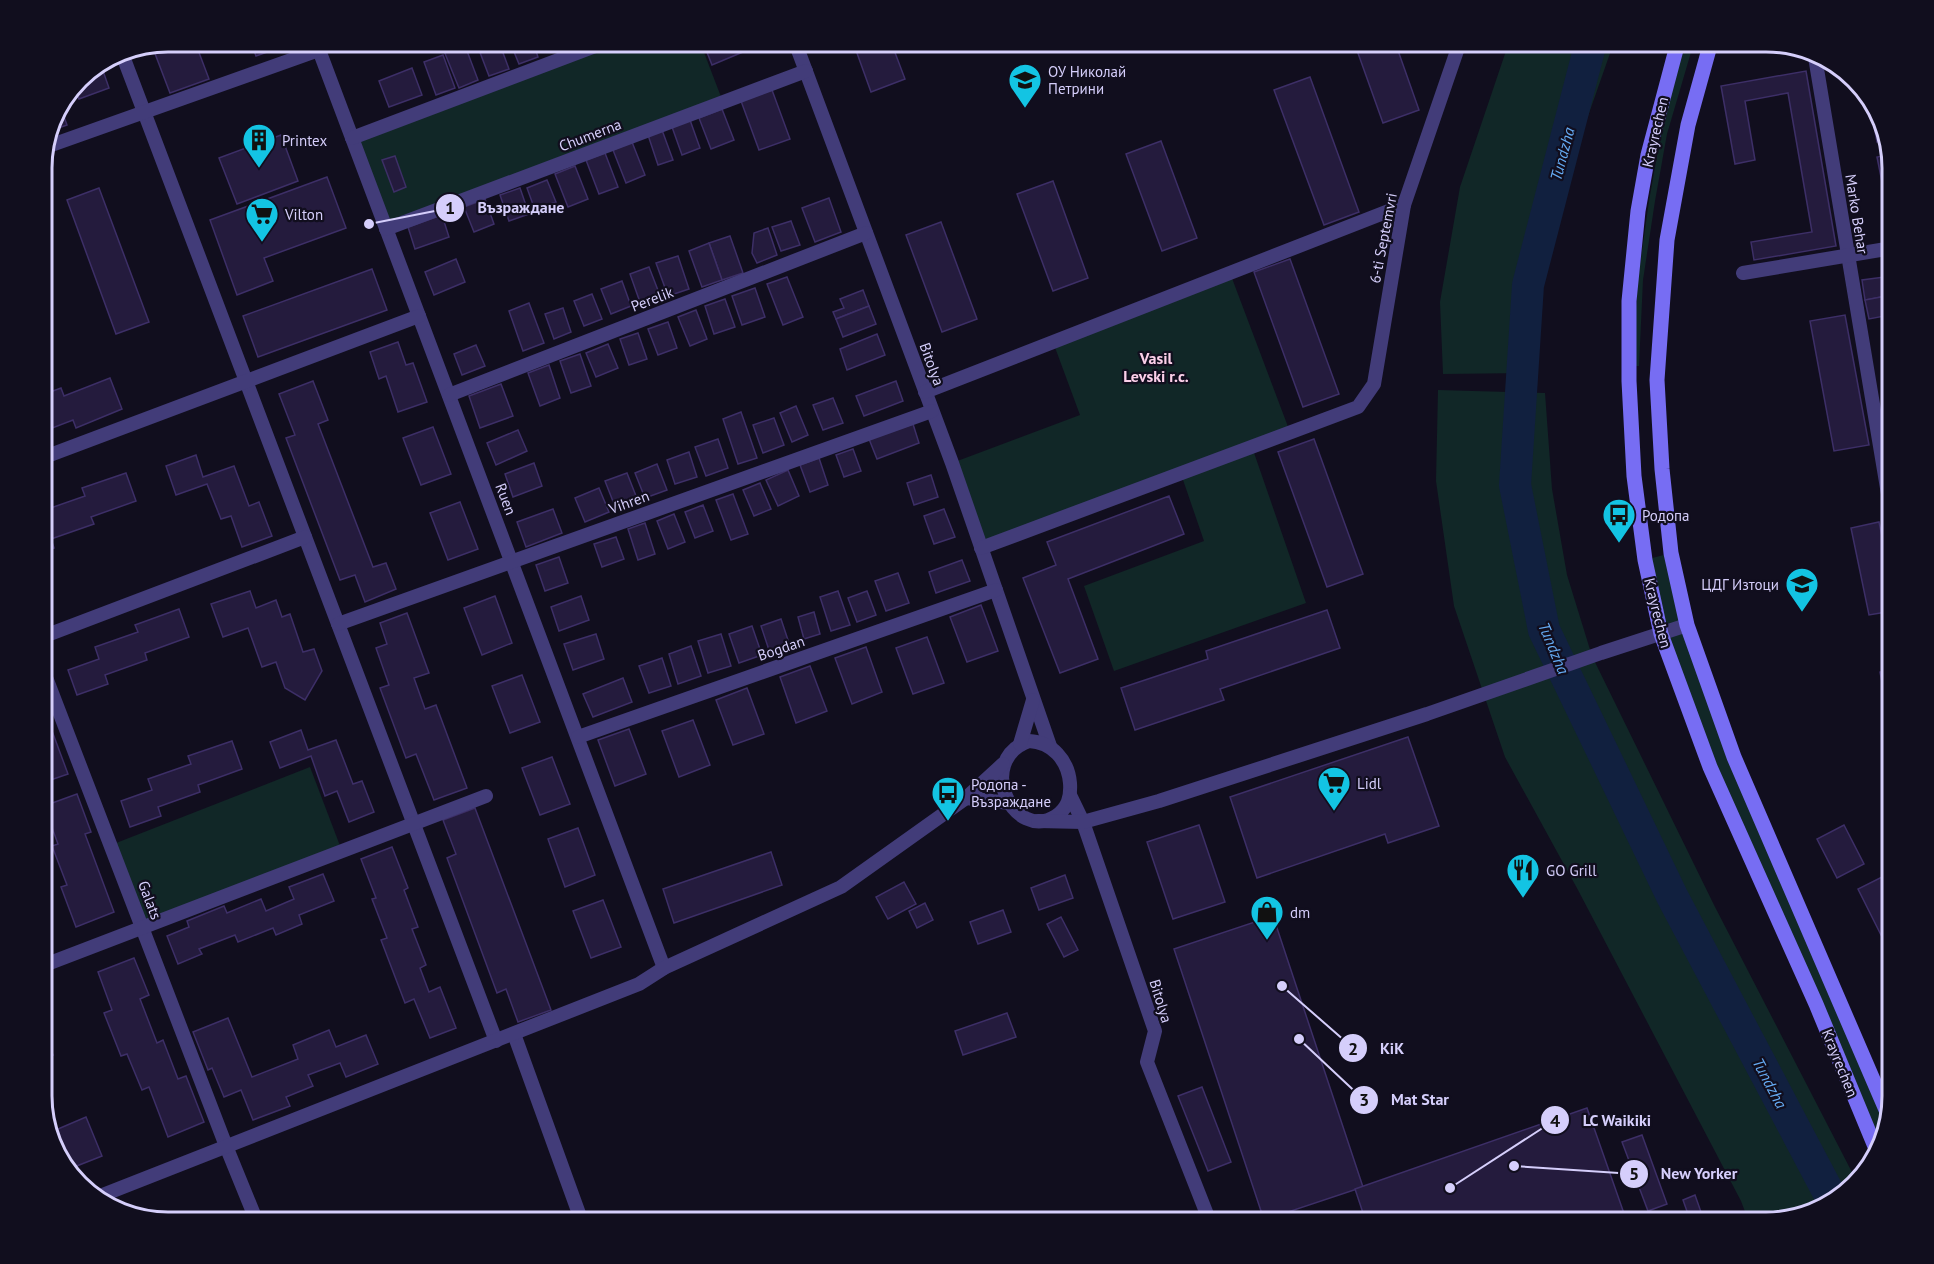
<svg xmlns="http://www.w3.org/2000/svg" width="1934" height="1264" font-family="'PT Sans',sans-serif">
  <rect width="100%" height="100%" fill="#110e1e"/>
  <g fill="#112727">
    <polygon points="606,42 700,42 723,102 386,229 352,138"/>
    <polygon points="1509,42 1614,42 1568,173 1542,283 1534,373 1443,374 1440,302 1460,187"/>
    <polygon points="1685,42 1694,42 1667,134 1655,201 1643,280 1639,366 1632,366 1638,279 1649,201 1661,133 1678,62"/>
    <polygon points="1230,273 1290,432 1252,447 1306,603 1114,671 1084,586 1204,541 1181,474 981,548 952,463 1080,415 1053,342"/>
    <polygon points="1438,390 1545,393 1552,489 1567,575 1592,656 1714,905 1856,1180 1828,1205 1766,1222 1749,1222 1741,1201 1578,890 1505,757 1454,606 1436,481"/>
    <polygon points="1671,553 1687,625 1887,1112 1876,1149 1710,767 1645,560"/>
    <polygon points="310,767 342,851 142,928 111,845"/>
  </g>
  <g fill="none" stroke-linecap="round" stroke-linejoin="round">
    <polyline stroke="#11203f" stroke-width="32" points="1591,42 1528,285 1515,485 1544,630 1672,896 1833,1201"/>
  </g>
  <g fill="#241b3d" stroke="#3d2f67" stroke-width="1.5">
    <polygon points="168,42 195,42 209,79 170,93 154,51 147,54 144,47"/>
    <polygon points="251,42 282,42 284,46 256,56"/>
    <polygon points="476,42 499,42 509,69 489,76"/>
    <polygon points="510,42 533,42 538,57 519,64"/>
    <polygon points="546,42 567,42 568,45 549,52"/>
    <polygon points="703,42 747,42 750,49 712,65"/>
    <polygon points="853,42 891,42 905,79 871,92"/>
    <polygon points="1354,42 1395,42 1419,110 1383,123"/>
    <polygon points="464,43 478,80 459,88 444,51"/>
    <polygon points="443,55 455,88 436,95 424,62"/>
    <polygon points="101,65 109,88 79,99 74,86 79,79"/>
    <polygon points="412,68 422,95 389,107 379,81"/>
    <polygon points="1806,71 1836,246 1754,260 1751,242 1812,232 1788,93 1745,101 1755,160 1735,164 1721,86"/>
    <polygon points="1310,77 1359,212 1324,225 1274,90"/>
    <polygon points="772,90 790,139 759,150 741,101"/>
    <polygon points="60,106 67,125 50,131 55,113"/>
    <polygon points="722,109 734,140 711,149 699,118"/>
    <polygon points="1878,114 1885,141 1877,142 1872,115"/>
    <polygon points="690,120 700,148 682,155 672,127"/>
    <polygon points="662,130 673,160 658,165 648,135"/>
    <polygon points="281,135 298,181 237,204 219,158"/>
    <polygon points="1161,141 1197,238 1162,251 1126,154"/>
    <polygon points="632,142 645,175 626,183 613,150"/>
    <polygon points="605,153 618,187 599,194 586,160"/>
    <polygon points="1889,155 1892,168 1892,185 1883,187 1877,157"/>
    <polygon points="395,156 406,187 394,192 382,160"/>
    <polygon points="575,166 588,199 568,207 555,174"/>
    <polygon points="327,177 346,228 264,258 273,281 237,295 210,220"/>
    <polygon points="547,180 556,202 535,210 527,188"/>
    <polygon points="1053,181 1088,278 1053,291 1017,194"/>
    <polygon points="99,188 149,322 116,334 67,200"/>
    <polygon points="520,188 529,214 509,221 500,195"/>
    <polygon points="1892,197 1892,227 1886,198"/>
    <polygon points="829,198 841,232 815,242 802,208"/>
    <polygon points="485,199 494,224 474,232 464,207"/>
    <polygon points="442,215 449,237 415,249 408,227"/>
    <polygon points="791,221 800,245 781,251 772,227"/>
    <polygon points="941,222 977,319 942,332 906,235"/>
    <polygon points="768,228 777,255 757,263 752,253 754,233"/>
    <polygon points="730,236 743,273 722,280 709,243"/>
    <polygon points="709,243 722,280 702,287 689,251"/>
    <polygon points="678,256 689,289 668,296 656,263"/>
    <polygon points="456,259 465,282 434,295 425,272"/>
    <polygon points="1290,259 1339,394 1303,407 1254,272"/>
    <polygon points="649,267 661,298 641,305 630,274"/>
    <polygon points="372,269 387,310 258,357 243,316"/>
    <polygon points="787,277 803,317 783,325 767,284"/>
    <polygon points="1884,277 1886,296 1865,300 1862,280"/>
    <polygon points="622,281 631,306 611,314 601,289"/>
    <polygon points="755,288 765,317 742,325 732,296"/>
    <polygon points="863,290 869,306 836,319 833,312 844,308 840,299"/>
    <polygon points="592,294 602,319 584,326 574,301"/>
    <polygon points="1886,296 1890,315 1869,319 1865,300"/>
    <polygon points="725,299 735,327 714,334 705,306"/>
    <polygon points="529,303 544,343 523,351 509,311"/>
    <polygon points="869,306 876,324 843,337 836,319"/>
    <polygon points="563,308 571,332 554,339 545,314"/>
    <polygon points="696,310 707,339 690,346 678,317"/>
    <polygon points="1845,315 1869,445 1834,451 1810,321"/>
    <polygon points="668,322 677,348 658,355 648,329"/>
    <polygon points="638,333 647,359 629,365 620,339"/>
    <polygon points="877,334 885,355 847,370 840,349"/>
    <polygon points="398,342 406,365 413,363 427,402 398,412 386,376 379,379 370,352"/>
    <polygon points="608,344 618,368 596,377 586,353"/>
    <polygon points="476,345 485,366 462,375 454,354"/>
    <polygon points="580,354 591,386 571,393 560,361"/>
    <polygon points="549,365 560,398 540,406 528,373"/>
    <polygon points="110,378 122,409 76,428 73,420 42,432 42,395 61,388 64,396"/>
    <polygon points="313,381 328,420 318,424 373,567 386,563 396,589 365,602 355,575 340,580 286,438 295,435 279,394"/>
    <polygon points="896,381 903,401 864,416 856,396"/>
    <polygon points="501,384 513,416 480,428 469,396"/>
    <polygon points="833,398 843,423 823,430 813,405"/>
    <polygon points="796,406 808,435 792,442 780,413"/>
    <polygon points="741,412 757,458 738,464 723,419"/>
    <polygon points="774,418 784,445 763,453 753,425"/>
    <polygon points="913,424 919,443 877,459 869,439"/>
    <polygon points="433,427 451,474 421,485 403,438"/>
    <polygon points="518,430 527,451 496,465 487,443"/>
    <polygon points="718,439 728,468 706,476 695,447"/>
    <polygon points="1314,439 1363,574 1327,587 1278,452"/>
    <polygon points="853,449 861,471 844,477 836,455"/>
    <polygon points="689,452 697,477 675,484 667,460"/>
    <polygon points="196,455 203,477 234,466 249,506 259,502 272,536 242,547 231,516 221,519 207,484 176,495 166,466"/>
    <polygon points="819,458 828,485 810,492 800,465"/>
    <polygon points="534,463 542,486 513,497 505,474"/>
    <polygon points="657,464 667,490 645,498 635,473"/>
    <polygon points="788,470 799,496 778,506 766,480"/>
    <polygon points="126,473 136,501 91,517 94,524 51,539 54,548 42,552 42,523 45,522 42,511 85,496 82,488"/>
    <polygon points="627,473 638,501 616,509 605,481"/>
    <polygon points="931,475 938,497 914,505 907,483"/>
    <polygon points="760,483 771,509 754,516 743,490"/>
    <polygon points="599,488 609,512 585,522 575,498"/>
    <polygon points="733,494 748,534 731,540 716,500"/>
    <polygon points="1169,496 1184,534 1068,579 1098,659 1060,673 1023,578 1056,565 1047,542"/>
    <polygon points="460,502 478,549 448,560 430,513"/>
    <polygon points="703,505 713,531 695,538 685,512"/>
    <polygon points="553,509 562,533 526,547 517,522"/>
    <polygon points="944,509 955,537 934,544 924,516"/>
    <polygon points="674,514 685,542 668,549 657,521"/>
    <polygon points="1879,522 1892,585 1892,611 1869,615 1851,528"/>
    <polygon points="645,523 655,554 638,560 628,529"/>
    <polygon points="616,537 624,559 602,567 594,544"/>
    <polygon points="559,557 568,583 545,591 536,565"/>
    <polygon points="962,560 970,581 936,593 929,572"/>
    <polygon points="898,573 909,603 886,611 875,581"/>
    <polygon points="250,591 256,608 276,600 282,617 290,614 303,652 314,649 322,671 305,700 285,688 276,662 262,667 248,628 223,637 211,604"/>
    <polygon points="838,591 850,625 831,631 820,597"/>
    <polygon points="867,591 876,615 857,622 848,598"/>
    <polygon points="495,596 512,643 482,655 464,608"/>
    <polygon points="581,596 589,620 559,631 551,607"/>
    <polygon points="981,605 998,651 967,662 950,617"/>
    <polygon points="179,609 189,637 145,653 147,660 105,675 108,684 77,695 68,670 99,659 95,647 138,632 135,625"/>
    <polygon points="1327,610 1340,648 1220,689 1224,700 1135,730 1121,688 1208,659 1206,651"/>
    <polygon points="814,612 820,634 804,639 798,617"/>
    <polygon points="407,613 429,673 414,678 425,709 436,705 467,788 434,800 416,754 406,758 380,688 389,685 376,648 387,644 380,623"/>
    <polygon points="781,619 790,646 770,653 761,626"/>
    <polygon points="752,626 762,655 739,663 729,634"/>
    <polygon points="596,634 604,659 573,670 564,644"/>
    <polygon points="721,634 731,666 708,673 698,641"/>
    <polygon points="927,637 944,683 913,694 896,648"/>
    <polygon points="691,646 701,676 678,684 669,654"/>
    <polygon points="866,647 882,692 852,704 835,658"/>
    <polygon points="662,658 671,686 649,693 639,666"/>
    <polygon points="810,666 827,711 796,723 780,677"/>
    <polygon points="1892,670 1892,732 1880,672"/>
    <polygon points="522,675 540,722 510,733 492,686"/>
    <polygon points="623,678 632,702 593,717 583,694"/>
    <polygon points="747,688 764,734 733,745 716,700"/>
    <polygon points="42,704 68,774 42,783"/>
    <polygon points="693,720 710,765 679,777 662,731"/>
    <polygon points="629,729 646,774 615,786 598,740"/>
    <polygon points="301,730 308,750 336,740 353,784 362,781 374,812 349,822 337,791 325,796 311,756 280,768 270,742"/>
    <polygon points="1408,737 1439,826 1388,843 1385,834 1257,878 1230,797"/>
    <polygon points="232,741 242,769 198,785 200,792 158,807 161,816 130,827 121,801 152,790 148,779 191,764 188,756"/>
    <polygon points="552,757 570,804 540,815 522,768"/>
    <polygon points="77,794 91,832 85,834 114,912 76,927 61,887 67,885 52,846 58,844 44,806"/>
    <polygon points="475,808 551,1010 518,1022 506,989 497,993 447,858 456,854 443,820"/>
    <polygon points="1199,825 1225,902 1173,919 1147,842"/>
    <polygon points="1844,825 1864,864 1837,878 1817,839"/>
    <polygon points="578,828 595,875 565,887 548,839"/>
    <polygon points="392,847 408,888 404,890 418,927 412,929 426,965 420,968 429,992 440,987 456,1028 430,1038 414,999 405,1003 381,940 387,938 372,899 376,898 361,859"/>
    <polygon points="771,852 782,885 674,923 663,889"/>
    <polygon points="323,874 334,901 299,915 302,924 276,935 273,928 238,942 235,935 199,949 202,954 178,964 167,936 189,927 187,921 224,906 227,913 261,899 266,911 294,899 289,887"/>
    <polygon points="1065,875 1073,898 1039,910 1031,888"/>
    <polygon points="1884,876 1892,891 1892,957 1858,889"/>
    <polygon points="904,882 916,904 888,919 876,897"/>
    <polygon points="603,900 621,947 591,958 573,911"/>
    <polygon points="925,903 933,920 917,928 909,911"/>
    <polygon points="1003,910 1011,932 978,944 970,922"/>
    <polygon points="1273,916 1363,1187 1264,1220 1174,949"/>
    <polygon points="1061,917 1078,950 1064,957 1047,924"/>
    <polygon points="134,958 149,995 140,999 157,1043 163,1040 178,1079 186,1076 204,1122 168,1137 149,1087 142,1090 127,1054 121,1056 104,1013 112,1010 98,972"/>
    <polygon points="1007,1013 1016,1037 963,1055 955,1031"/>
    <polygon points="228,1018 252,1077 298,1059 293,1045 329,1030 336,1047 366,1035 378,1064 346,1077 340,1063 308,1075 313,1086 286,1097 290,1106 253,1120 241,1090 224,1097 212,1068 208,1070 193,1032"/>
    <polygon points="42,1027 53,1055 42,1059"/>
    <polygon points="1202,1087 1231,1162 1208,1171 1178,1096"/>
    <polygon points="1587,1108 1627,1222 1366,1222 1355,1189"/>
    <polygon points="86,1117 102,1156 69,1169 59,1158 51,1132"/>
    <polygon points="1642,1135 1667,1204 1648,1211 1622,1142"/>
    <polygon points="1695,1195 1701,1212 1689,1217 1683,1200"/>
  </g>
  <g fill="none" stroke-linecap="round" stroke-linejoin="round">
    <g stroke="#423c79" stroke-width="14">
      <polyline points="316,42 664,968"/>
      <polyline points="795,42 952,463 1050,746"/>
      <polyline points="121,51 496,1041"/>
      <polyline points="1815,57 1892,518"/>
      <polyline points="352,138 606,42"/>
      <polyline points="46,147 319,50"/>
      <polyline points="386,229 806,71"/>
      <polyline points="1743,273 1892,248"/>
      <polyline points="925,392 1404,205"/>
      <polyline points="449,395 866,233"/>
      <polyline points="42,458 419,316"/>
      <polyline points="981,548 1358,407 1374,384 1404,205 1460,42"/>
      <polyline points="338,624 932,411"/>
      <polyline points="42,637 305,537"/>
      <polyline points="42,667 226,1146 257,1222"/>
      <polyline points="578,737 996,590"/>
      <path d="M1029,741C1052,742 1068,760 1070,783C1071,797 1068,808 1056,816C1014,843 974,761 1029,741Z"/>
      <polyline points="1020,744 1033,700"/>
      <polyline points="1070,795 1083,822 1155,1031 1147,1062 1210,1222"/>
      <polyline points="966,798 1009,803"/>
      <polyline points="1038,821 1083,822 1159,801 1427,714 1601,653 1687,625"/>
      <polyline points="42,966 486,796"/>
      <polyline points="514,1034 582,1222"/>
      <polyline points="95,1198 639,984 664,968 841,887 966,798 1003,764"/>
    </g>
    <g stroke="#776df3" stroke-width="15">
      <polyline points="1678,42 1648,155 1638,211 1629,301 1629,381 1634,476 1645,560 1661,634 1710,767 1816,1004 1876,1149"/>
      <polyline points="1711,42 1688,125 1667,240 1657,380 1662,469 1671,553 1687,625 1734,757 1887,1112"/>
    </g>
  </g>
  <defs>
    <g id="school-pin" transform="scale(1.725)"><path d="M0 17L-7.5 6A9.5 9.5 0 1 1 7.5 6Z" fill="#13c4e3" stroke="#110e1e"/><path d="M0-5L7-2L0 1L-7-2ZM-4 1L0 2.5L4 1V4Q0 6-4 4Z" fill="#111"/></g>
    <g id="building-pin" transform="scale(1.725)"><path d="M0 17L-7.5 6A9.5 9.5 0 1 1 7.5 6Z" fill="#13c4e3" stroke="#110e1e"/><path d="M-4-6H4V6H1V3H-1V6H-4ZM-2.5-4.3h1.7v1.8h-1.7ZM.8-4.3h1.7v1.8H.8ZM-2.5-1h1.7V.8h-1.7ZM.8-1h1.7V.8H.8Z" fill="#111"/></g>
    <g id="supermarket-pin" transform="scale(1.725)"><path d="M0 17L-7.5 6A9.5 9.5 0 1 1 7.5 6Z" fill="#13c4e3" stroke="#110e1e"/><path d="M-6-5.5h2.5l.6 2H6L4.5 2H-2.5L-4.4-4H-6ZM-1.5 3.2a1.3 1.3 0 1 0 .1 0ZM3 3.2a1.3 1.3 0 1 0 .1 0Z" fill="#111"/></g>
    <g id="bus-pin" transform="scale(1.725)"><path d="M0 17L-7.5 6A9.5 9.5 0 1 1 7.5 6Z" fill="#13c4e3" stroke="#110e1e"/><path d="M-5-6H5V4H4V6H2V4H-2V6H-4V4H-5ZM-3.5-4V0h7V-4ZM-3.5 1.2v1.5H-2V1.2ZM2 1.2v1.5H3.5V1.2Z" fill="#111"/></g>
    <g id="restaurant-pin" transform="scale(1.725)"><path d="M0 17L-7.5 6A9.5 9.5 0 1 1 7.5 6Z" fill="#13c4e3" stroke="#110e1e"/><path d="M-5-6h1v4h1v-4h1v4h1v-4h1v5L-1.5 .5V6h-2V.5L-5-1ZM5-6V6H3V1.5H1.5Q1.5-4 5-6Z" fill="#111"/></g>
    <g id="shop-pin" transform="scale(1.725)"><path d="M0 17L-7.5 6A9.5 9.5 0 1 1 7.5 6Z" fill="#13c4e3" stroke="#110e1e"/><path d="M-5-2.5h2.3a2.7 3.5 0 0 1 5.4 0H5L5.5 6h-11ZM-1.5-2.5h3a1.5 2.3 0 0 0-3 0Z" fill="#111"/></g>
  </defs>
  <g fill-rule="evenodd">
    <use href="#school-pin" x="1025" y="80"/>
    <use href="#building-pin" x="259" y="140"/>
    <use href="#supermarket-pin" x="262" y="214"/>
    <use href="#bus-pin" x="1619" y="515"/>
    <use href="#school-pin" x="1802" y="584"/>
    <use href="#supermarket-pin" x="1334" y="783"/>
    <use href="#bus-pin" x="948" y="793"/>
    <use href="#restaurant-pin" x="1523" y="870"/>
    <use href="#shop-pin" x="1267" y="912"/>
  </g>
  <g text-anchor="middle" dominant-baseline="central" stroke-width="4.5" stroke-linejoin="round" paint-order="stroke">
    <g font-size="15" fill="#d5cefb" stroke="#110e1e" text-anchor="start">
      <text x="1048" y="71">ОУ Николай<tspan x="1048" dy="17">Петрини</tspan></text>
      <text x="282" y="140">Printex</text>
      <text x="285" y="214">Vilton</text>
      <text x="1642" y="515">Родопа</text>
      <text x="1779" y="584" text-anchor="end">ЦДГ Изтоци</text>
      <text x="1357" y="783">Lidl</text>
      <text x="971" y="784">Родопа -<tspan x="971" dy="17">Възраждане</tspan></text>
      <text x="1546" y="870">GO Grill</text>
      <text x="1290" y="912">dm</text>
    </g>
    <g font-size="15" fill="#d5cefb" stroke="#110e1e">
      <text transform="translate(1655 132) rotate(-77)">Krayrechen</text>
      <text transform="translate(590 135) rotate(-21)">Chumerna</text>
      <text transform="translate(1857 214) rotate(81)">Marko Behar</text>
      <text transform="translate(1383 238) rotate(-79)">6-ti Septemvri</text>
      <text transform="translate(652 299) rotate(-21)">Perelik</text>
      <text transform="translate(932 364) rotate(70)">Bitolya</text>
      <text transform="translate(506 499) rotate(69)">Ruen</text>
      <text transform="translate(629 502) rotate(-20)">Vihren</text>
      <text transform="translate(1658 613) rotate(76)">Krayrechen</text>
      <text transform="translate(781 648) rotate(-19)">Bogdan</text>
      <text transform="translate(150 900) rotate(69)">Galats</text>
      <text transform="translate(1161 1001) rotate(73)">Bitolya</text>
      <text transform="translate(1840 1063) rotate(68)">Krayrechen</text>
    </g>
    <g font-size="16" font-style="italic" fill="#65aaf2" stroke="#110e1e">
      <text transform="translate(1562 154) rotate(-75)">Tundzha</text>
      <text transform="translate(1554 648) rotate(67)">Tundzha</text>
      <text transform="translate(1770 1083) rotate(62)">Tundzha</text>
    </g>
    <g font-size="16" font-weight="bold" fill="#fbd0e9" stroke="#110e1e">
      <text x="1156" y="358">Vasil<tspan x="1156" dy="18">Levski r.c.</tspan></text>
    </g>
  </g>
  <path d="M0 0H1934V1264H0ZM168 52H1766A116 116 0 0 1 1882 168V1096A116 116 0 0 1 1766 1212H168A116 116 0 0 1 52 1096V168A116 116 0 0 1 168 52Z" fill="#110e1e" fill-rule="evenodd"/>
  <path fill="none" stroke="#d5cefb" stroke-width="3" d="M168 52H1766A116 116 0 0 1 1882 168V1096A116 116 0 0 1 1766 1212H168A116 116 0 0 1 52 1096V168A116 116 0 0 1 168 52Z"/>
  <path fill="none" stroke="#d5cefb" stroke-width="2" d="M369 224L450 208M1282 986L1353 1048M1299 1039L1364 1100M1450 1188L1555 1120M1514 1166L1634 1174"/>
  <g fill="#d5cefb" stroke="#110e1e" stroke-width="2">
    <circle cx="369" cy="224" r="6"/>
    <circle cx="1282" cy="986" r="6"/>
    <circle cx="1299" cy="1039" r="6"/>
    <circle cx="1450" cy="1188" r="6"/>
    <circle cx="1514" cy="1166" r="6"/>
    <circle cx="450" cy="208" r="15"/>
    <circle cx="1353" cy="1048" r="15"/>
    <circle cx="1364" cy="1100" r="15"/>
    <circle cx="1555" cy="1120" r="15"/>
    <circle cx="1634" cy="1174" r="15"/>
  </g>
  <g font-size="18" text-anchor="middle" font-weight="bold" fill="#111">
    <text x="450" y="214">1</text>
    <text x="1353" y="1055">2</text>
    <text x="1364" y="1106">3</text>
    <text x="1555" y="1127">4</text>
    <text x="1634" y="1180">5</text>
  </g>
  <g font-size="16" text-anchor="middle" font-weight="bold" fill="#d5cefb" stroke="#110e1e" stroke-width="4.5" stroke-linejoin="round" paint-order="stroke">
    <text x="521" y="213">Възраждане</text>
    <text x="1392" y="1054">KiK</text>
    <text x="1420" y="1105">Mat Star</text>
    <text x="1617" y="1126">LC Waikiki</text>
    <text x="1699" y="1179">New Yorker</text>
  </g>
</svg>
